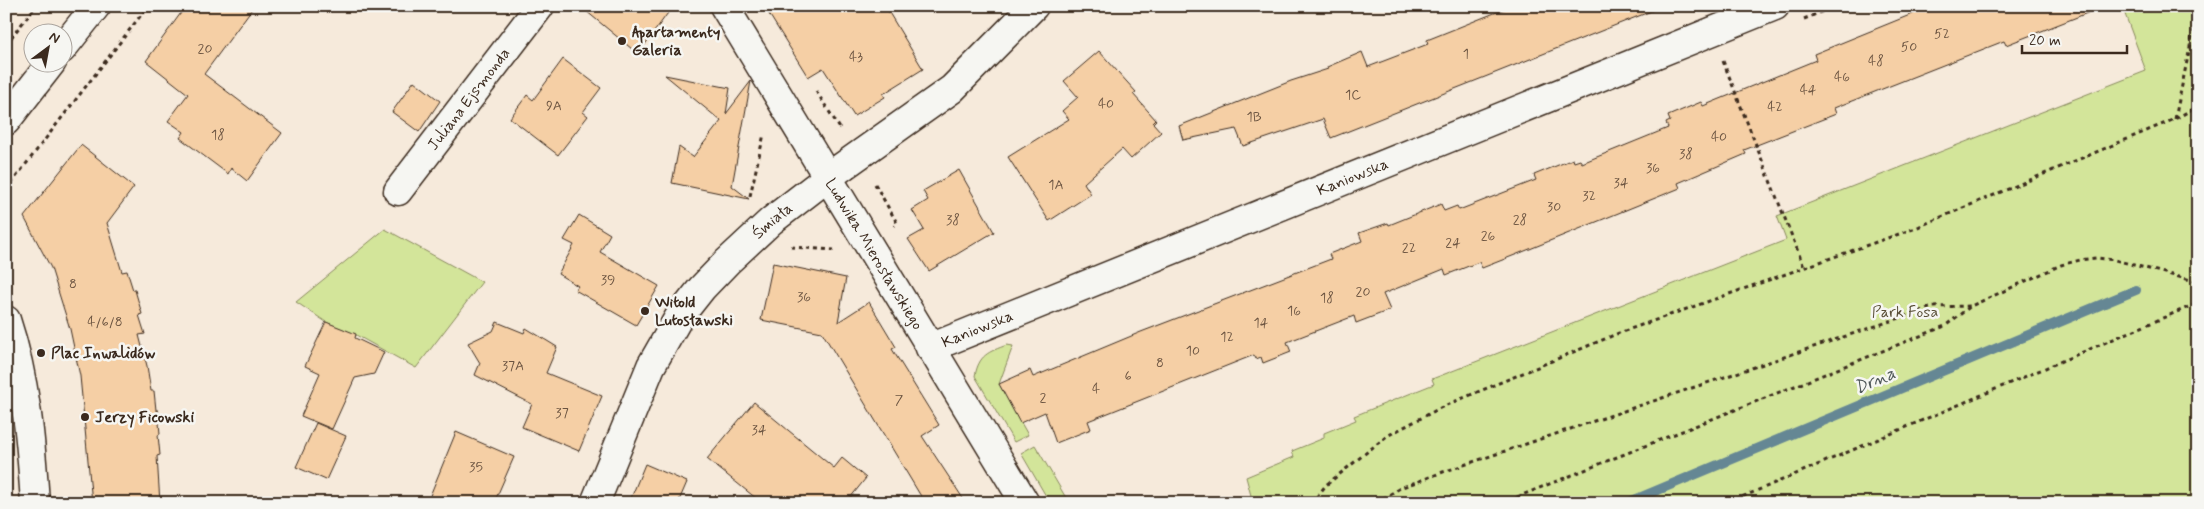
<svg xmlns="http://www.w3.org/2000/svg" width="2204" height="509" font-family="Mynerve,sans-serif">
  <rect width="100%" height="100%" fill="#f6eadb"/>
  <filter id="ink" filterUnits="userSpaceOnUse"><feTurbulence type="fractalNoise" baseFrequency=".02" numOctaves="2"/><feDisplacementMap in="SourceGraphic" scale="10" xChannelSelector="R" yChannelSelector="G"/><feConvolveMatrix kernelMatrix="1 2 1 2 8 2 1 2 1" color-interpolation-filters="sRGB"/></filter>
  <g filter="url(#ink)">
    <g fill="#d3e59a" stroke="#87885c">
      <polygon points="2122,6 2198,6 2198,503 1253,503 1246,477 1294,457 1292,451 1324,438 1324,433 1356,420 1354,416 1434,384 1432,379 1786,240 1777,216 2146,71"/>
      <polygon points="385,229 482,282 416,368 356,335 326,322 296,302"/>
      <path d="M1007,345L1013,346L999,384L1028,435L1014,442L975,376C979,355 988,352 1007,345Z"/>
      <polygon points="1035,445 1069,503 1050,503 1021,453"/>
    </g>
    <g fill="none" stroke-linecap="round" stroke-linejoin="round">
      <polyline stroke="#658794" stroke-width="10" points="1627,503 2136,290"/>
    </g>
    <g fill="#f5cfa5" stroke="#3b2a1e">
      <polygon points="186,6 254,6 204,74 282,133 247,181 231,168 228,174 180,138 184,132 168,121 188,94 146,61"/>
      <polygon points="580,6 673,6 638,54"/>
      <polygon points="764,6 885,6 923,69 883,94 885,97 854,116 823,68 808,77"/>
      <polygon points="1512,6 1659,8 1331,138 1323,119 1243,146 1236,129 1183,140 1179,126 1291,81 1328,69 1327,67 1362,52 1368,67 1428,44 1427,40"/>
      <polygon points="1932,6 2100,6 2100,8 2006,45 2004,41 1834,108 1836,114 1744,150 1746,154 1678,183 1680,188 1515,255 1482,268 1479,262 1446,275 1444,269 1383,294 1390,310 1356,323 1354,316 1287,342 1291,352 1263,363 1261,357 1256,359 1254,355 1088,421 1091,429 1056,443 1045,412 1020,423 999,384 1030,370 1033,377 1141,332 1331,259 1329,254 1362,241 1359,233 1388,223 1389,225 1441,204 1444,211 1457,206 1459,210 1536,180 1534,175 1573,159 1574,162 1580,160 1582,163 1668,128 1666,123 1670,121 1668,116 1701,102 1703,106 1816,60 1814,54"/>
      <polygon points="1099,51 1136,92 1133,94 1156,120 1153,123 1161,132 1131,159 1122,149 1084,183 1091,194 1049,221 1008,157 1069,119 1062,111 1078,97 1064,81"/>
      <polygon points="563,59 601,88 583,112 588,116 558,155 510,118 527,95 533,100"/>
      <polygon points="665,75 730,88 726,114 751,81 732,186 749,199 672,183 679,147 693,157 721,121"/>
      <polygon points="414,81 440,101 419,132 392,112"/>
      <polygon points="81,145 134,187 107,223 122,272 127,271 133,290 135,290 142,314 139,315 145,334 139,335 147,366 151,391 154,391 156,410 158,410 160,434 158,435 160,455 157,456 160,503 92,503 80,376 70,329 51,268 24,217"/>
      <polygon points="959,170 994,232 929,271 908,239 924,230 912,210 928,200 923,191"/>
      <polygon points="579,215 610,234 600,252 659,286 636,325 575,290 578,286 558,274 574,245 564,240"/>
      <polygon points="773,263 846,278 838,322 869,302 896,347 892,349 939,425 922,436 966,503 925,503 822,332 761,320"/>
      <polygon points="326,322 356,334 355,338 384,352 374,374 355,378 332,429 301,416 320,373 305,366"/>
      <polygon points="497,322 524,333 526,328 557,347 546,373 602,396 579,451 522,427 532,404 475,375 480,363 468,343 493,331"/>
      <polygon points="754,402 834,468 842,458 866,478 846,503 762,503 707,459"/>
      <polygon points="316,423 346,436 326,480 296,467"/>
      <polygon points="456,432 514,457 494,503 427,503"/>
      <polygon points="645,464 687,482 678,503 629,503"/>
    </g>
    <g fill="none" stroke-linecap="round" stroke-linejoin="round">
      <g stroke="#3b2a1e" stroke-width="31">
        <g id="minor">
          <path id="s1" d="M724,6L1025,503"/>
          <polyline points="62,49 96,6"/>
          <polyline points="6,121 52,62"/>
          <path id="s2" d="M398,191L540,6"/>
          <path d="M6,320C26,380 31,441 35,503"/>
          <path id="s3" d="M930,348L1775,6"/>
          <path id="s4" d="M595,503L651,366L679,317L702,288L727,262L771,221L828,177L952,89L1034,6"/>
        </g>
      </g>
      <g stroke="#3b2a1e" stroke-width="3" stroke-dasharray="4 4" stroke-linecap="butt">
        <polyline points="1804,19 1836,6"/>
        <polyline points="6,44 36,6"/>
        <polyline points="1723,61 1804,267"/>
        <polyline points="816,91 841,130"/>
        <polyline points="2175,119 2198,8"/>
        <polyline points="875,184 897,223 894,226"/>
        <polyline points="6,190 148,6"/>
        <polyline points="750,196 764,134"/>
        <polyline points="791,247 834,250"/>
        <polyline points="1515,497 1518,503"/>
        <polyline points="1312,503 1326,485 1387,436 1444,406 1619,333 1913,229 2175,119 2198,106"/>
        <polyline points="1376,503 1400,488 1443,472 1932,307 1971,306"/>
        <polyline points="1502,503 1945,326 1971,306 2061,265 2080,260 2096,258 2115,260 2198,282"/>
        <polyline points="1728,503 2198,303"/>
      </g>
      <use href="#minor" stroke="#f6f6f2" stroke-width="28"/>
    </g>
  </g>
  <g fill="#3b2a1e" stroke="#f6f6f2" stroke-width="2">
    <circle cx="622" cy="41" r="5"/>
    <circle cx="645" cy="311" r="5"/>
    <circle cx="41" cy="353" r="5"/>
    <circle cx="85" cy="417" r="5"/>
  </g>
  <g text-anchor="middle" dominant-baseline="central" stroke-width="5" stroke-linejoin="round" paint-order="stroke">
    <g font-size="14" fill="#6a5340">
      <text x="1942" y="34">52</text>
      <text x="1909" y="47">50</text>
      <text x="205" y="49">20</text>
      <text x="1466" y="54">1</text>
      <text x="856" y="57">43</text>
      <text x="1876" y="61">48</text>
      <text x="1842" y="77">46</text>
      <text x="1808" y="90">44</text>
      <text x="1353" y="95">1C</text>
      <text x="1106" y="104">40</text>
      <text x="554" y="106">9A</text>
      <text x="1775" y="107">42</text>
      <text x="1254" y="117">1B</text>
      <text x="218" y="135">18</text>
      <text x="1719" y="137">40</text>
      <text x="1686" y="154">38</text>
      <text x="1653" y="168">36</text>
      <text x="1621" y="183">34</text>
      <text x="1056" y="185">1A</text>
      <text x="1589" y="196">32</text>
      <text x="1554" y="207">30</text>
      <text x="953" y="220">38</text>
      <text x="1520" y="220">28</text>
      <text x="1488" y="236">26</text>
      <text x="1453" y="243">24</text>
      <text x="1409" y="248">22</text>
      <text x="608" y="280">39</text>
      <text x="73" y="284">8</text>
      <text x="1363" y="292">20</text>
      <text x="804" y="297">36</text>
      <text x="1327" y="298">18</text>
      <text x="1294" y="311">16</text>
      <text x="105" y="322">4/6/8</text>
      <text x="1261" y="323">14</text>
      <text x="1227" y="337">12</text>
      <text x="1193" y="351">10</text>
      <text x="1160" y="363">8</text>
      <text x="513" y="366">37A</text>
      <text x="1128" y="376">6</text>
      <text x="1096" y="389">4</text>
      <text x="1043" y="398">2</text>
      <text x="899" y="400">7</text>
      <text x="562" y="413">37</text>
      <text x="759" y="430">34</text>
      <text x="476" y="467">35</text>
    </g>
    <g font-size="16" font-weight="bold" fill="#3b2a1e" stroke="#f6f6f2" text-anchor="start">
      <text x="632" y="32">Apartamenty<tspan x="632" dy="18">Galeria</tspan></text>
      <text x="655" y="302">Witold<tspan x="655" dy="18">Lutosławski</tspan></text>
      <text x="51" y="353">Plac Inwalidów</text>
      <text x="95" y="417">Jerzy Ficowski</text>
    </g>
    <g font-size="16" fill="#3b2a1e" stroke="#f6f6f2">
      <text stroke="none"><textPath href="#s2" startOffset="116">Juliana Ejsmonda</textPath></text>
      <text stroke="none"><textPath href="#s3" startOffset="456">Kaniowska</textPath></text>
      <text stroke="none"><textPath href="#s4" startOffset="339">Śmiała</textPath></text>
      <text stroke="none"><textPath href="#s1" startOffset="290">Ludwika Mierosławskiego</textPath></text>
      <text stroke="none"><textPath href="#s3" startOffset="51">Kaniowska</textPath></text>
    </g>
    <g font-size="16" fill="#594f37" stroke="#f6f6f2">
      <text x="1905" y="312">Park Fosa</text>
    </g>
    <g font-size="18" font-style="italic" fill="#505859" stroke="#f6f6f2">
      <text transform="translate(1875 381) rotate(-23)">Drna</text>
    </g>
  </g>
  <rect width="2204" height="509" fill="none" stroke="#f6f6f2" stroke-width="25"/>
  <rect x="12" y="12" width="2179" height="484" fill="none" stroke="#3b2a1e" stroke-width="2" filter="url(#ink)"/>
  <g transform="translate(48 48) rotate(32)"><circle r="24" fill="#f6f6f2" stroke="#aba49d"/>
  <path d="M0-4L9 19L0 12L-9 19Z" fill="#3b2a1e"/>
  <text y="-8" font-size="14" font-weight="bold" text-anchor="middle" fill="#3b2a1e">N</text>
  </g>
  <path d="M2022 45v8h105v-8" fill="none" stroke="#3b2a1e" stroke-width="2.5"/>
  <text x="2029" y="45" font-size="15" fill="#3b2a1e" stroke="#f6f6f2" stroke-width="4" paint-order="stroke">20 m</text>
</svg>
